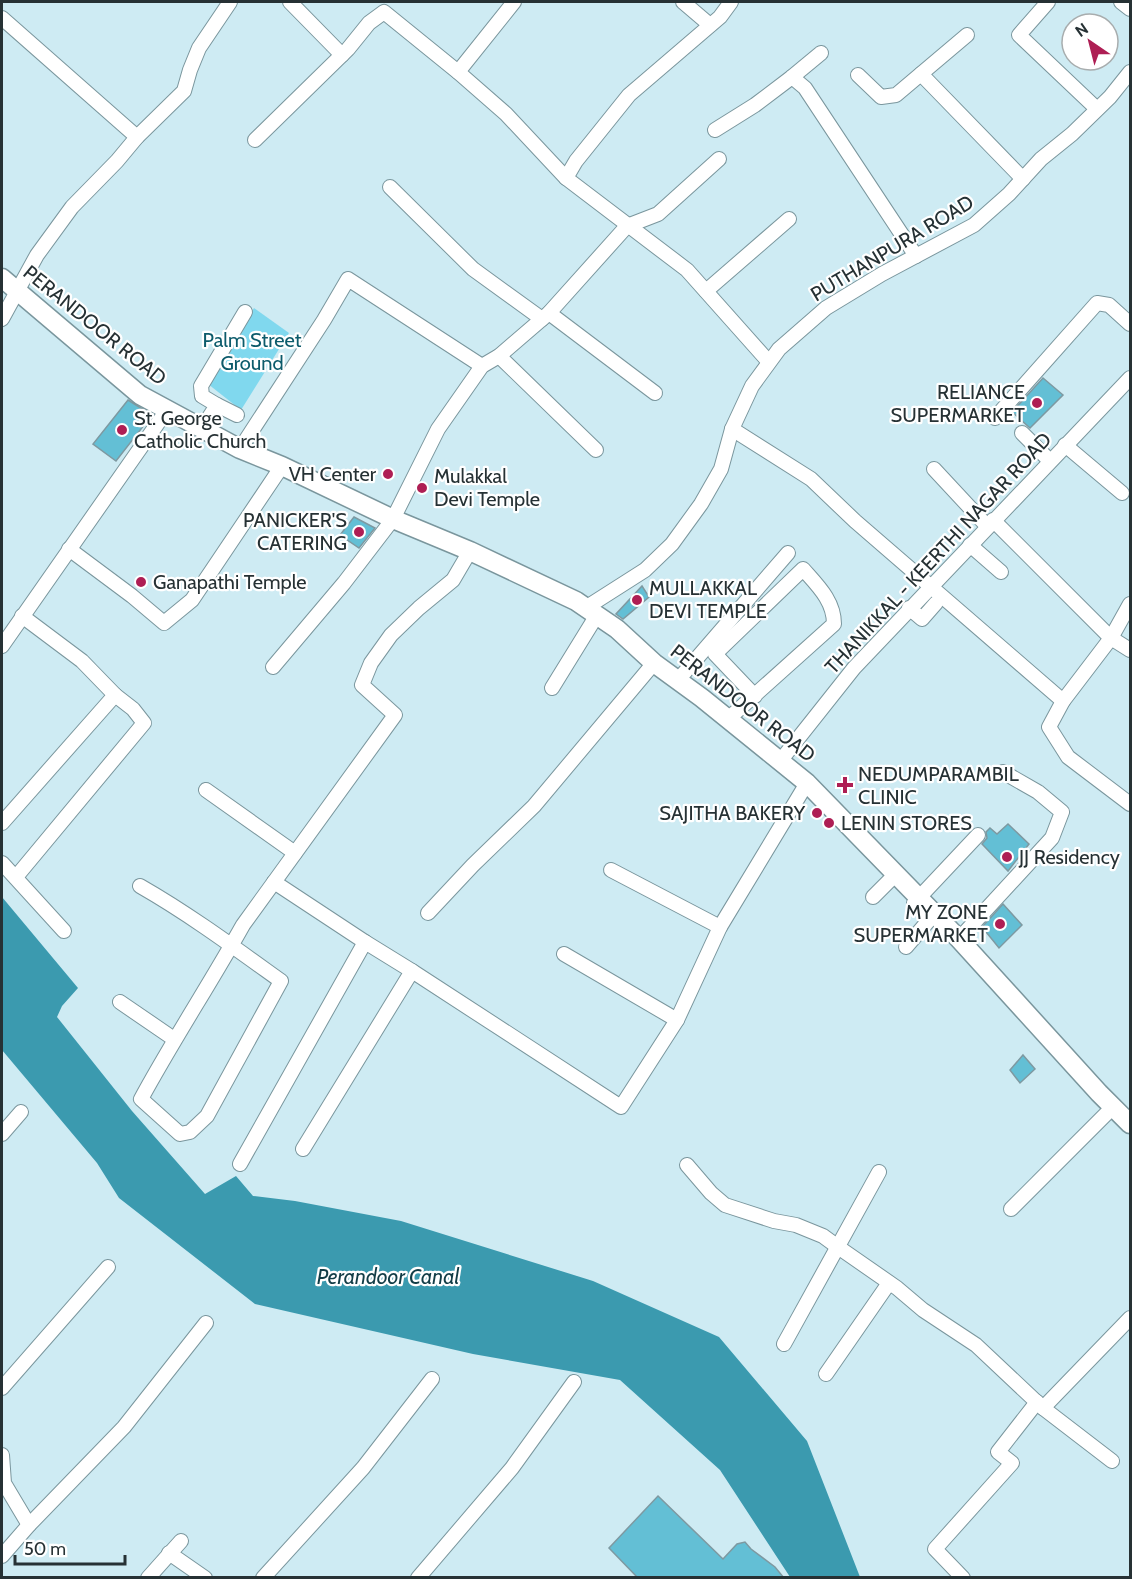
<svg xmlns="http://www.w3.org/2000/svg" width="1132" height="1579" font-family="Cabin,sans-serif">
  <rect width="100%" height="100%" fill="#ceebf3"/>
  <polygon fill="#80d8ee" points="254,308 289,333 241,410 208,384"/>
  <polygon fill="#3b9aaf" points="2,897 78,988 62,1006 57,1017 132,1111 205,1194 236,1176 253,1196 295,1201 401,1221 593,1281 719,1337 807,1441 860,1577 790,1577 720,1470 620,1380 473,1354 255,1304 119,1198 97,1163 2,1050"/>
  <g fill="#63bfd5" stroke="#7e99a1" stroke-width="1.5">
    <polygon points="1043,378 1063,395 1030,428 1012,412"/>
    <polygon points="128,400 152,415 116,461 93,444"/>
    <polygon points="354,517 375,528 359,548 340,535"/>
    <polygon points="642,586 649,597 623,619 616,614"/>
    <polygon points="1008,824 1029,844 1008,871 982,844 987,838 986,832 990,828 997,834"/>
    <polygon points="1003,904 1022,925 999,948 982,927"/>
    <polygon points="1023,1055 1035,1069 1020,1083 1010,1070"/>
    <polygon points="658,1496 723,1559 737,1544 745,1542 751,1549 775,1567 784,1578 638,1578 609,1548"/>
  </g>
  <g fill="none" stroke-linecap="round" stroke-linejoin="round">
    <g stroke="#7a969d" stroke-width="16">
      <g id="minor">
        <polyline points="290,2 342,55"/>
        <polyline points="683,2 710,25"/>
        <polyline points="1048,2 1019,35 1097,109"/>
        <polyline points="1121,2 1130,9"/>
        <polyline points="2,18 137,137"/>
        <polyline points="458,72 514,2"/>
        <polyline points="921,74 1023,179"/>
        <polyline points="858,75 881,97 896,95 967,35"/>
        <polyline points="792,77 821,53"/>
        <polyline points="715,130 755,105 792,77 805,88 916,256"/>
        <polyline points="255,140 348,49 369,23 384,12 458,72 506,114 566,178 687,270 768,361"/>
        <polyline points="566,178 576,161 629,95 720,17 731,2"/>
        <polyline points="390,187 473,269 542,319"/>
        <polyline points="706,291 789,219"/>
        <polyline points="549,313 655,393"/>
        <polyline points="2,319 37,255 72,207 117,161 137,137 184,91 190,70 199,48 230,2"/>
        <polyline points="499,356 596,450"/>
        <polyline points="217,405 237,415"/>
        <polyline points="995,418 1097,303 1109,305 1130,324"/>
        <polyline points="202,428 217,405 202,396 201,386 245,312"/>
        <polyline points="732,429 811,479 855,521 1063,701"/>
        <polyline points="1022,433 1050,461"/>
        <polyline points="1065,445 1122,493"/>
        <polyline points="240,449 324,320 348,279 482,366"/>
        <polyline points="934,469 987,526"/>
        <polyline points="993,520 1111,638 1130,650"/>
        <polyline points="970,545 1001,572"/>
        <polyline points="69,549 132,596 164,623 192,600 282,466"/>
        <polyline points="1130,604 1111,638 1063,701 1049,727 1068,757 1130,804"/>
        <polyline points="587,607 645,570 672,544 701,504 721,469 732,429 752,386 779,349 826,308 882,274 974,225 1009,194 1041,159 1072,134 1110,97 1130,72"/>
        <polyline points="909,608 922,619 936,603"/>
        <polyline points="2,646 167,410"/>
        <polyline points="273,667 344,583 393,519 438,429 482,366 499,356 549,313 627,226 658,214 719,159"/>
        <polyline points="678,680 788,553"/>
        <polyline points="552,688 597,615"/>
        <path d="M728,719L834,624C834,601 818,586 803,569L715,654L755,696"/>
        <polyline points="781,760 854,668 1130,378"/>
        <polyline points="206,790 295,853"/>
        <polyline points="2,823 115,695 82,661 22,616"/>
        <polyline points="2,863 64,931"/>
        <polyline points="611,870 720,927"/>
        <polyline points="16,877 144,723 133,709 115,695"/>
        <polyline points="274,882 365,942"/>
        <path d="M140,886C189,914 235,948 281,981L207,1116L190,1132L180,1134L141,1099C173,1040 210,984 243,925L395,715L362,685L371,663L391,635L419,608L453,580L470,551"/>
        <polyline points="873,897 896,874"/>
        <polyline points="428,913 473,865 534,806 654,663"/>
        <polyline points="959,939 1052,838 1062,812 1038,792 1003,772"/>
        <polyline points="906,947 930,919 914,903 978,835"/>
        <polyline points="564,954 677,1020"/>
        <polyline points="120,1002 174,1039"/>
        <polyline points="2,1134 21,1112"/>
        <polyline points="303,1149 412,971 621,1107 677,1020 720,927 807,783"/>
        <polyline points="240,1164 365,942 412,971"/>
        <polyline points="687,1165 711,1193 725,1205 774,1221 796,1225 823,1236 838,1247 897,1288 923,1310 976,1345 1043,1408 1112,1461"/>
        <polyline points="1011,1209 1113,1107"/>
        <polyline points="784,1344 879,1172"/>
        <polyline points="826,1374 889,1283"/>
        <polyline points="2,1388 108,1267"/>
        <polyline points="1043,1408 1130,1318"/>
        <polyline points="2,1455 4,1483 29,1525"/>
        <polyline points="169,1553 205,1578"/>
        <polyline points="2,1556 29,1525 124,1427 206,1323"/>
        <polyline points="148,1578 181,1541"/>
        <polyline points="263,1578 363,1468 432,1379"/>
        <polyline points="418,1578 512,1468 574,1382"/>
        <polyline points="963,1578 935,1549 1012,1463 998,1452 1037,1402"/>
      </g>
    </g>
    <g stroke="#7a969d" stroke-width="21">
      <polyline id="major" points="2,278 140,395 240,449 282,466 393,519 470,551 576,601 617,629 654,663 702,698 807,783 959,939 1099,1093 1130,1124"/>
    </g>
    <use href="#minor" stroke="#fff" stroke-width="14"/>
    <use href="#major" stroke="#fff" stroke-width="18"/>
  </g>
  <g fill="#ae1e54" stroke="#fff" stroke-width="2">
    <circle cx="1037" cy="403" r="6"/>
    <circle cx="122" cy="430" r="6"/>
    <circle cx="388" cy="474" r="6"/>
    <circle cx="422" cy="488" r="6"/>
    <circle cx="359" cy="532" r="6"/>
    <circle cx="141" cy="582" r="6"/>
    <circle cx="637" cy="600" r="6"/>
    <path d="M842 776h6v6h6v6h-6v6h-6v-6h-6v-6h6z"/>
    <circle cx="817" cy="813" r="6"/>
    <circle cx="829" cy="823" r="6"/>
    <circle cx="1007" cy="857" r="6"/>
    <circle cx="1000" cy="924" r="6"/>
  </g>
  <g text-anchor="middle" dominant-baseline="central" stroke-width="4.5" stroke-linejoin="round" paint-order="stroke">
    <g font-size="20" fill="#263134" stroke="#fff">
      <text transform="translate(892 248) rotate(-31)">PUTHANPURA ROAD</text>
      <text transform="translate(95 325) rotate(39)">PERANDOOR ROAD</text>
      <text transform="translate(938 553) rotate(-47)">THANIKKAL - KEERTHI NAGAR ROAD</text>
      <text transform="translate(743 703) rotate(38)">PERANDOOR ROAD</text>
    </g>
    <g font-size="20" fill="#0c5b6b" stroke="#fff">
      <text x="252" y="340">Palm Street<tspan x="252" dy="23">Ground</tspan></text>
    </g>
    <g font-size="20" fill="#263134" stroke="#fff" text-anchor="start">
      <text x="1025" y="392" text-anchor="end">RELIANCE<tspan x="1025" dy="23">SUPERMARKET</tspan></text>
      <text x="134" y="418">St. George<tspan x="134" dy="23">Catholic Church</tspan></text>
      <text x="376" y="474" text-anchor="end">VH Center</text>
      <text x="434" y="476">Mulakkal<tspan x="434" dy="23">Devi Temple</tspan></text>
      <text x="347" y="520" text-anchor="end">PANICKER'S<tspan x="347" dy="23">CATERING</tspan></text>
      <text x="153" y="582">Ganapathi Temple</text>
      <text x="649" y="588">MULLAKKAL<tspan x="649" dy="23">DEVI TEMPLE</tspan></text>
      <text x="858" y="774">NEDUMPARAMBIL<tspan x="858" dy="23">CLINIC</tspan></text>
      <text x="805" y="813" text-anchor="end">SAJITHA BAKERY</text>
      <text x="841" y="823">LENIN STORES</text>
      <text x="1019" y="857">JJ Residency</text>
      <text x="988" y="912" text-anchor="end">MY ZONE<tspan x="988" dy="23">SUPERMARKET</tspan></text>
    </g>
    <g font-size="21" font-style="italic" fill="#123d47" stroke="#fff">
      <text x="388" y="1276">Perandoor Canal</text>
    </g>
  </g>
  <rect width="1132" height="1579" fill="none" stroke="#263134" stroke-width="6"/>
  <g transform="translate(1090 42) rotate(325)"><circle r="28" fill="#ffffff" stroke="#a8adae" stroke-width="1.5"/>
  <path d="M0-4.5L10 22L0 15L-10 22Z" fill="#ae1e54"/>
  <text y="-9" font-size="16" font-weight="bold" text-anchor="middle" fill="#263134">N</text>
  </g>
  <path d="M15 1555v9h110v-9" fill="none" stroke="#263134" stroke-width="3"/>
  <text x="24" y="1555" font-size="18" fill="#263134" stroke="#ffffff" stroke-width="4.5" paint-order="stroke">50 m</text>
</svg>
